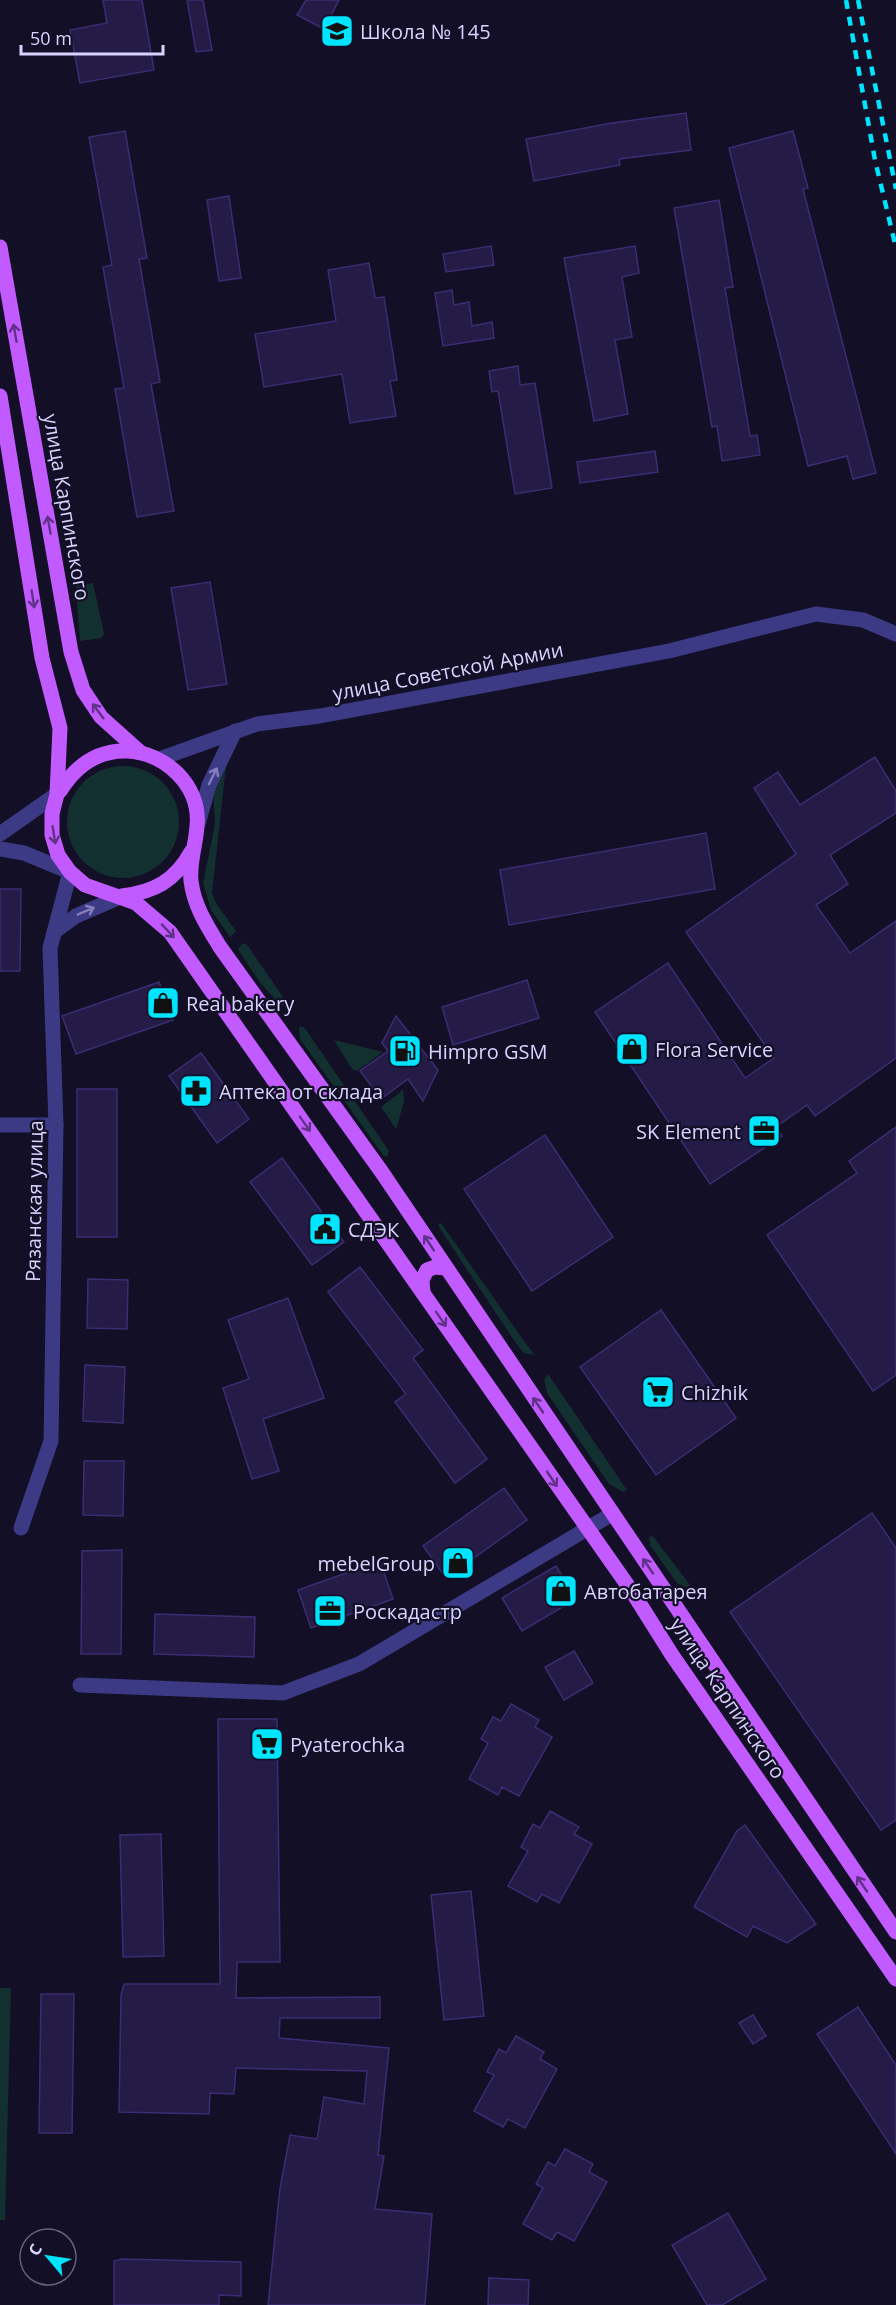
<svg xmlns="http://www.w3.org/2000/svg" width="896" height="2305" font-family="'Open Sans',sans-serif">
  <rect width="100%" height="100%" fill="#130f26"/>
  <g fill="#12302f">
    <polygon points="93,583 104,633 102,638 80,641 76,586"/>
    <circle cx="123" cy="822" r="56"/>
    <polygon points="226,766 212,893 217,905 236,931 230,937 211,910 203,883 215,824 213,789"/>
    <path d="M243,943L247,945L290,1007L287,1008C265,994 252,971 238,949Z"/>
    <polygon points="299,1027 304,1027 389,1151 387,1157 383,1155 300,1039"/>
    <polygon points="334,1040 383,1052 357,1071 352,1069"/>
    <polygon points="403,1090 404,1102 396,1129 381,1107"/>
    <polygon points="441,1223 534,1355 524,1353 518,1346 440,1229 438,1224"/>
    <polygon points="548,1374 627,1490 623,1492 609,1484 547,1393 544,1380"/>
    <polygon points="652,1535 690,1585 687,1588 677,1583 650,1545 649,1538"/>
    <polygon points="0,1988 11,1988 5,2220 0,2220"/>
  </g>
  <g fill="#241b47" stroke="#3b2d73" stroke-width="1.5">
    <polygon points="103,0 142,0 154,70 80,83 70,30 107,23"/>
    <polygon points="187,0 203,0 212,50 196,52"/>
    <polygon points="306,0 339,0 324,29 297,15"/>
    <polygon points="686,113 691,150 619,159 620,165 534,181 526,139 612,123"/>
    <polygon points="125,131 147,258 139,259 160,382 151,384 174,511 137,517 115,389 124,388 103,267 112,265 89,137"/>
    <polygon points="793,131 808,188 803,189 876,473 853,479 847,456 808,466 729,148"/>
    <polygon points="229,196 241,278 219,281 207,200"/>
    <polygon points="719,200 733,287 725,288 750,436 757,435 760,455 722,461 717,426 712,427 674,208"/>
    <polygon points="491,246 494,265 446,272 443,254"/>
    <polygon points="635,246 639,273 622,277 632,337 615,340 628,414 594,421 564,258"/>
    <polygon points="369,263 375,298 384,297 397,380 390,381 396,416 350,423 342,374 264,387 255,334 336,321 328,270"/>
    <polygon points="452,290 454,305 469,302 472,326 492,322 494,338 443,346 435,293"/>
    <polygon points="518,366 520,385 535,383 552,488 515,494 498,391 492,392 489,371"/>
    <polygon points="655,451 658,472 580,483 577,462"/>
    <polygon points="210,582 227,684 188,690 171,588"/>
    <polygon points="875,757 896,791 896,813 830,855 848,884 816,905 850,953 896,921 896,1058 815,1116 807,1105 776,1127 782,1136 710,1184 595,1012 668,963 745,1078 774,1058 686,932 796,854 754,788 778,772 800,805"/>
    <polygon points="706,833 715,889 509,925 500,870"/>
    <polygon points="0,889 21,889 20,971 0,971"/>
    <polygon points="527,980 539,1018 453,1045 442,1007"/>
    <polygon points="159,982 173,1020 76,1054 62,1016"/>
    <polygon points="396,1016 438,1070 423,1101 408,1079 381,1099 360,1071 388,1051 382,1043"/>
    <polygon points="201,1053 249,1119 217,1143 169,1076"/>
    <rect x="77" y="1089" width="40" height="148"/>
    <polygon points="896,1127 896,1375 873,1391 767,1235 857,1173 849,1161"/>
    <polygon points="545,1135 613,1237 532,1291 464,1189"/>
    <polygon points="282,1158 344,1242 312,1265 250,1182"/>
    <polygon points="360,1267 423,1350 413,1358 487,1459 455,1483 395,1402 406,1394 328,1292"/>
    <polygon points="88,1279 128,1280 127,1329 87,1328"/>
    <polygon points="288,1298 324,1398 263,1419 279,1471 252,1479 223,1388 249,1379 228,1320"/>
    <polygon points="661,1310 736,1418 656,1475 580,1367"/>
    <polygon points="85,1365 125,1367 123,1423 83,1421"/>
    <polygon points="84,1461 124,1461 123,1516 83,1515"/>
    <polygon points="504,1488 527,1520 446,1578 423,1546"/>
    <polygon points="872,1513 896,1548 896,1820 881,1830 730,1612"/>
    <polygon points="122,1550 121,1654 81,1654 82,1551"/>
    <polygon points="380,1561 393,1599 311,1628 298,1590"/>
    <polygon points="556,1566 576,1599 522,1631 502,1598"/>
    <polygon points="155,1614 255,1617 254,1657 154,1654"/>
    <polygon points="574,1651 593,1683 564,1700 545,1667"/>
    <polygon points="511,1704 539,1720 535,1727 552,1737 519,1796 502,1787 498,1795 469,1779 488,1743 481,1739 493,1717 501,1721"/>
    <polygon points="218,1719 277,1719 280,1962 237,1962 236,1998 380,1997 380,2018 280,2018 279,2038 389,2048 378,2155 384,2156 375,2209 432,2214 425,2305 268,2305 280,2188 290,2135 317,2139 324,2097 364,2104 367,2071 236,2068 234,2094 210,2093 209,2114 119,2112 121,1995 124,1984 220,1984"/>
    <polygon points="550,1811 579,1827 574,1834 592,1844 559,1903 542,1894 537,1902 508,1886 528,1851 521,1847 533,1824 540,1828"/>
    <polygon points="745,1825 816,1924 787,1943 753,1926 747,1937 694,1907 737,1831"/>
    <polygon points="161,1834 164,1956 123,1957 120,1835"/>
    <polygon points="471,1891 484,2016 444,2020 431,1895"/>
    <polygon points="41,1994 74,1994 72,2133 39,2133"/>
    <polygon points="858,2007 896,2065 896,2154 817,2034"/>
    <polygon points="753,2015 766,2036 753,2044 739,2023"/>
    <polygon points="516,2036 544,2052 540,2059 557,2069 525,2128 508,2119 503,2127 474,2111 494,2075 487,2072 499,2049 506,2053"/>
    <polygon points="565,2149 593,2164 589,2172 607,2182 574,2241 557,2232 552,2240 523,2224 543,2188 536,2184 548,2162 555,2166"/>
    <polygon points="728,2213 766,2279 722,2305 707,2305 672,2245"/>
    <polygon points="122,2259 241,2262 241,2296 219,2295 219,2305 114,2305 114,2261"/>
    <polygon points="489,2278 529,2280 528,2305 488,2305"/>
  </g>
  <g fill="none" stroke-linecap="round" stroke-linejoin="round">
    <g stroke="#3d3a85" stroke-width="15">
      <polyline points="159,759 257,724 320,716 669,651 816,614 863,620 896,634"/>
      <polyline points="198,824 209,785 235,731"/>
      <polyline points="0,834 57,794"/>
      <polyline points="0,849 24,853 70,872 50,948 56,1125 51,1441 21,1528"/>
      <polyline points="54,932 76,916 122,896"/>
      <polyline points="0,1125 56,1125"/>
      <polyline points="80,1685 283,1693 359,1664 612,1514"/>
    </g>
    <g stroke="#c25bff" stroke-width="15">
      <polyline points="0,247 71,652 83,690 101,717 140,752"/>
      <polyline points="0,396 42,658 60,728 57,794 52,814 52,835 58,855 70,872 85,885 136,903 170,932 633,1593 672,1655 896,1979"/>
      <path d="M60,791C75,767 96,750 127,751C165,753 201,785 197,826C196,844 189,863 191,881C194,906 207,926 220,947L381,1171L896,1932"/>
      <path d="M122,896C154,892 175,881 191,852"/>
      <polyline points="423,1293 422,1280 427,1270 435,1267 446,1268"/>
    </g>
    <g stroke="#00e5ff" stroke-width="4.5" stroke-dasharray="9 8" stroke-linecap="butt">
      <polyline points="846,0 875,160 896,248"/>
      <polyline points="858,0 896,189"/>
    </g>
  </g>
  <defs><path id="oneway-shaft" d="M-6 0H5M1.5-3L5.5 0L1.5 3" fill="none" stroke-width="1.6" stroke-linecap="round" stroke-linejoin="round" transform="scale(1.5)"/></defs>
  <g stroke="#623188">
    <use href="#oneway-shaft" transform="translate(15 333) rotate(-100)"/>
    <use href="#oneway-shaft" transform="translate(49 525) rotate(-100)"/>
    <use href="#oneway-shaft" transform="translate(33 599) rotate(81)"/>
    <use href="#oneway-shaft" transform="translate(98 711) rotate(-127)"/>
    <use href="#oneway-shaft" transform="translate(54 835) rotate(81)"/>
    <use href="#oneway-shaft" transform="translate(168 931) rotate(47)"/>
    <use href="#oneway-shaft" transform="translate(305 1124) rotate(55)"/>
    <use href="#oneway-shaft" transform="translate(429 1243) rotate(-124)"/>
    <use href="#oneway-shaft" transform="translate(441 1319) rotate(55)"/>
    <use href="#oneway-shaft" transform="translate(538 1405) rotate(-124)"/>
    <use href="#oneway-shaft" transform="translate(552 1479) rotate(56)"/>
    <use href="#oneway-shaft" transform="translate(648 1566) rotate(-124)"/>
    <use href="#oneway-shaft" transform="translate(862 1884) rotate(-124)"/>
  </g>
  <g stroke="#837fbc">
    <use href="#oneway-shaft" transform="translate(213 776) rotate(-64)"/>
    <use href="#oneway-shaft" transform="translate(86 911) rotate(-23)"/>
  </g>
  <defs>
    <g id="school-square" transform="scale(1.725)"><rect x="-9" y="-9" width="18" height="18" rx="4" fill="#00e5ff" stroke="#130f26"/><path d="M0-5L7-2L0 1L-7-2ZM-4 1L0 2.5L4 1V4Q0 6-4 4Z" fill="#111"/></g>
    <g id="shop-square" transform="scale(1.725)"><rect x="-9" y="-9" width="18" height="18" rx="4" fill="#00e5ff" stroke="#130f26"/><path d="M-5-2.5h2.3a2.7 3.5 0 0 1 5.4 0H5L5.5 6h-11ZM-1.5-2.5h3a1.5 2.3 0 0 0-3 0Z" fill="#111"/></g>
    <g id="fuel-square" transform="scale(1.725)"><rect x="-9" y="-9" width="18" height="18" rx="4" fill="#00e5ff" stroke="#130f26"/><path d="M-5.5-6h7V0h2V4h1.3V-2.5L3-4.5l.8-.8L6-3V5H2.5V1h-1V6h-7ZM-4.2-4.7v3.2H.2V-4.7Z" fill="#111"/></g>
    <g id="pharmacy-square" transform="scale(1.725)"><rect x="-9" y="-9" width="18" height="18" rx="4" fill="#00e5ff" stroke="#130f26"/><path d="M-2-6h4v4h4v4h-4v4h-4v-4h-4v-4h4Z" fill="#111"/></g>
    <g id="office-square" transform="scale(1.725)"><rect x="-9" y="-9" width="18" height="18" rx="4" fill="#00e5ff" stroke="#130f26"/><path d="M-6-3h4V-5.5h4V-3h4V5H-6ZM-1-4.5V-3h2v-1.5ZM-6 0V1H6V0Z" fill="#111"/></g>
    <g id="civic-square" transform="scale(1.725)"><rect x="-9" y="-9" width="18" height="18" rx="4" fill="#00e5ff" stroke="#130f26"/><path d="M-.6-6.5H3V-4.5H.6V-3L4-1V1h2V6H-6V1h2V-1L-.6-3ZM-1.2 2.5V6h2.4V2.5Z" fill="#111"/></g>
    <g id="supermarket-square" transform="scale(1.725)"><rect x="-9" y="-9" width="18" height="18" rx="4" fill="#00e5ff" stroke="#130f26"/><path d="M-6-5.5h2.5l.6 2H6L4.5 2H-2.5L-4.4-4H-6ZM-1.5 3.2a1.3 1.3 0 1 0 .1 0ZM3 3.2a1.3 1.3 0 1 0 .1 0Z" fill="#111"/></g>
  </defs>
  <g fill-rule="evenodd">
    <use href="#school-square" x="337" y="31"/>
    <use href="#shop-square" x="163" y="1003"/>
    <use href="#shop-square" x="632" y="1049"/>
    <use href="#fuel-square" x="405" y="1051"/>
    <use href="#pharmacy-square" x="196" y="1091"/>
    <use href="#office-square" x="764" y="1131"/>
    <use href="#civic-square" x="325" y="1229"/>
    <use href="#supermarket-square" x="658" y="1392"/>
    <use href="#shop-square" x="458" y="1563"/>
    <use href="#shop-square" x="561" y="1591"/>
    <use href="#office-square" x="330" y="1611"/>
    <use href="#supermarket-square" x="267" y="1744"/>
  </g>
  <g text-anchor="middle" dominant-baseline="central" stroke-width="4.5" stroke-linejoin="round" paint-order="stroke">
    <g font-size="20" fill="#d9d4ff" stroke="#130f26" text-anchor="start">
      <text x="360" y="31">Школа № 145</text>
      <text x="186" y="1003">Real bakery</text>
      <text x="655" y="1049">Flora Service</text>
      <text x="428" y="1051">Himpro GSM</text>
      <text x="219" y="1091">Аптека от склада</text>
      <text x="741" y="1131" text-anchor="end">SK Element</text>
      <text x="348" y="1229">СДЭК</text>
      <text x="681" y="1392">Chizhik</text>
      <text x="435" y="1563" text-anchor="end">mebelGroup</text>
      <text x="584" y="1591">Автобатарея</text>
      <text x="353" y="1611">Роскадастр</text>
      <text x="290" y="1744">Pyaterochka</text>
    </g>
    <g font-size="20" fill="#d9d4ff" stroke="#130f26">
      <text transform="translate(67 507) rotate(80)">улица Карпинского</text>
      <text transform="translate(448 671) rotate(-11)">улица Советской Армии</text>
      <text transform="translate(34 1201) rotate(-89)">Рязанская улица</text>
      <text transform="translate(728 1698) rotate(56)">улица Карпинского</text>
    </g>
  </g>
  <g transform="translate(48 2257) rotate(299)"><circle r="28" fill="#130f26" stroke="#625e7d" stroke-width="1.5"/>
  <path d="M0-4.5L10 22L0 15L-10 22Z" fill="#00e5ff"/>
  <text y="-9" font-size="16" font-weight="bold" text-anchor="middle" fill="#d9d4ff">С</text>
  </g>
  <path d="M21 45v9h142v-9" fill="none" stroke="#d9d4ff" stroke-width="3"/>
  <text x="30" y="45" font-size="18" fill="#d9d4ff" stroke="#130f26" stroke-width="4.5" paint-order="stroke">50 m</text>
</svg>
